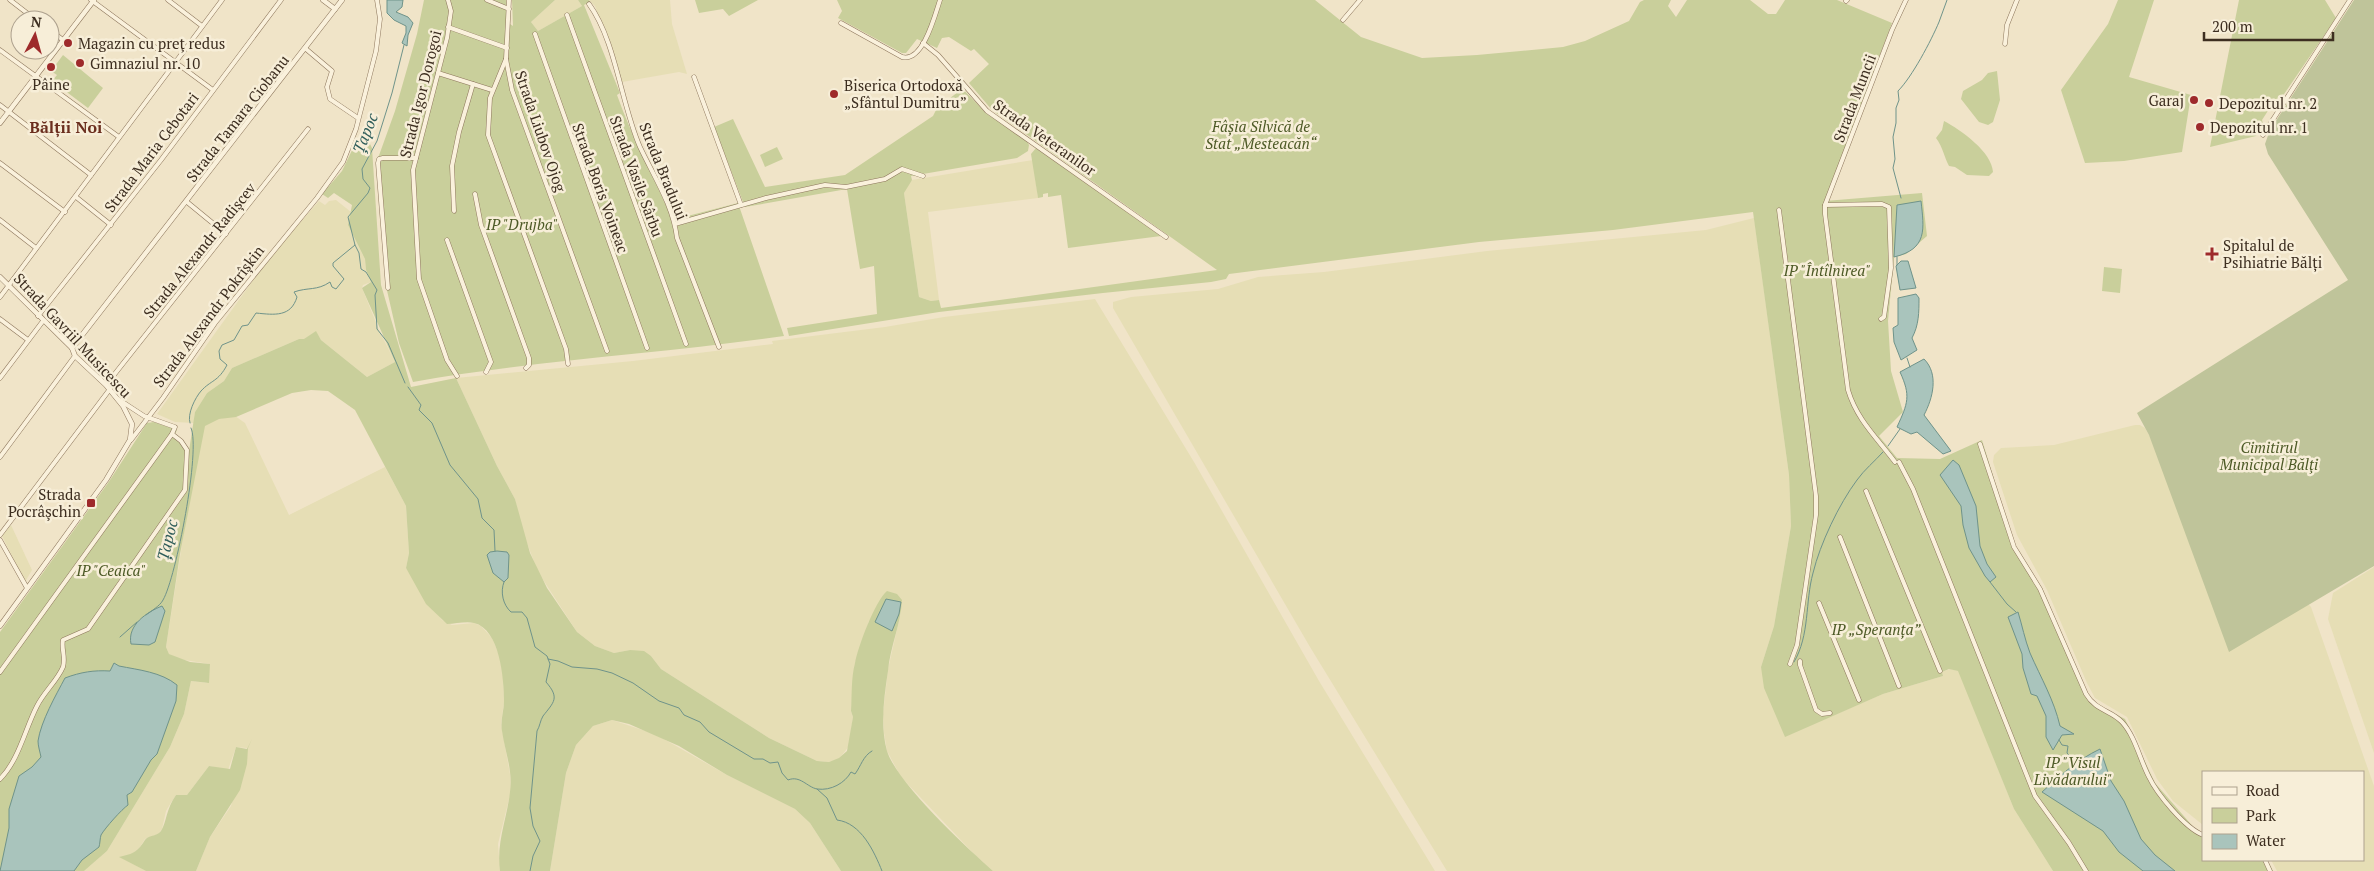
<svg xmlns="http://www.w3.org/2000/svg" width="2374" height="871" font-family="'PT Serif',serif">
  <rect width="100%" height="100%" fill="#f0e4c8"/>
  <g fill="#e6deb5">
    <polygon points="555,0 578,0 582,6 538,31 531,22"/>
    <polygon points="589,0 670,0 672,24 687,74 679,72 622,82 595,6"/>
    <polygon points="1033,160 1038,198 928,212 939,300 931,301 919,297 904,193 906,186 912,180"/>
    <polygon points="336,200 351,212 348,225 365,259 366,270 371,282 363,285 362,288 379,330 395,362 367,377 321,340 316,332 304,340 299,339 232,368 224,381 207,393 195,412 194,423 175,422 157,414 262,268 291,233 319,201 325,205 329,201"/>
    <polygon points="1754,218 1789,475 1791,526 1774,626 1761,667 1785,736 1883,694 1943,676 1942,672 1950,669 1959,671 2014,809 2053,871 1447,871 1310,647 1113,308 1113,302 1131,297 1218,289 1258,277 1324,272 1487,251 1706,230"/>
    <polygon points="1095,299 1194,462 1319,681 1435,871 993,871 975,855 901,777 887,751 884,733 883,714 888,669 901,612 869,621 855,663 851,711 853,717 849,746 839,759 829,762 817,761 769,738 661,669 651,656 630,650 614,653 595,646 577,632 538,572 522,530 515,499 497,466 456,378 633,361 773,344 772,341 885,327 944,317"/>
    <polygon points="235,416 245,423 289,515 385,467 406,506 409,553 406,568 442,620 452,625 474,623 481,626 492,638 501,659 503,673 504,702 501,724 510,774 511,791 498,844 500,871 196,871 210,837 231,806 247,748 236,747 228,770 209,766 187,795 176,795 172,801 166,811 162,829 158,834 145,839 140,847 131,855 120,857 146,871 84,871 107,851 170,747 184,714 191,681 207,683 210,664 178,659 169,654 166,647 200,430 211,420"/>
    <polygon points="2135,425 2140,425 2145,428 2149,435 2311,607 2374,786 2374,871 2277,871 2271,860 2363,860 2363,772 2203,772 2203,825 2173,801 2157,779 2127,717 2095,698 2087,683 2047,590 2017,535 1993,462 1994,455 2001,448 2054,445"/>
    <polygon points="11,525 32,570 25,582 2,536"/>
    <polygon points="2374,567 2374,753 2328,619 2333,593"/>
    <polygon points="612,720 655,734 727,775 795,809 810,823 841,871 550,871 566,773 576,745 593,726"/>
  </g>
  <g fill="#c9cf9b">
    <path d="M424,0H506L507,6L510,7V24L513,26L512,0H555L531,22L538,31L582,6L578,0H589L590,2L584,5L620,93L617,95C632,138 655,177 672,220L738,203L784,336C661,354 536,360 413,382L399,343L386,286L377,161L395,111L417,34Z"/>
    <polygon points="695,0 758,0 729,16 723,9 699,13"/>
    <polygon points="837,0 1315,0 1361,37 1422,58 1477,55 1563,47 1585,41 1629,21 1640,2 1644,0 1671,0 1668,6 1676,17 1687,0 1750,0 1768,14 1776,14 1785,0 1837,0 1892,23 1825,201 1922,193 1927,236 1906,254 1894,257 1888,321 1891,371 1903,412 1879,436 1897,458 1940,459 1982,440 2015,547 2042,588 2088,696 2094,703 2125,719 2155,783 2196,830 2203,833 2203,860 2267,860 2273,871 2053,871 2014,809 1958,671 1949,669 1942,672 1943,676 1883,694 1785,737 1764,688 1761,667 1774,626 1791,526 1789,475 1753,212 1613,230 1479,242 1229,274 1226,279 1211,282 1103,293 939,312 789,336 787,328 877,314 874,266 860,269 847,189 745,207 714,127 733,119 765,187 845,175 933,116 937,108 958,92 957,83 986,113 1026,140 1029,145 1028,151 1017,158 911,176 912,180 904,193 919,297 931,301 939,300 941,308 1217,270 992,110 969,83 989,64 974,49 971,51 949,37 942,38 937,48 917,39 906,53 902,53 838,18 842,11"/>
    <polygon points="2118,0 2154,0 2129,77 2191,95 2182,152 2124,161 2085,163 2061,90 2108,24"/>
    <polygon points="2239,0 2325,0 2336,18 2280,100 2273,103 2262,120 2264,127 2261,134 2258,133 2256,136 2210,147"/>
    <polygon points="63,55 103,88 88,108 52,81 57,75 51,71"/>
    <polygon points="1997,71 2000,100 1993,122 1988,125 1979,122 1961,99 1963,91 1982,80 1988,73"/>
    <path d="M1944,121C1961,130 1992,152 1993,172L1989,176L1967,175L1955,167L1949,166C1944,157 1943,147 1936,138L1942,130Z"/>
    <path d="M360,140L369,142L372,148L381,285L411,387L456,378L497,466L515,499L530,553L547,588L577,632L595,646L614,653L630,650L644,651L651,656L661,669L769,738L817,761L829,762L839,758L847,751L853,717L851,711C852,696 851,678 855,663C858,647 875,601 887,591L897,594L902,600C901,624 890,647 888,671C884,697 880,726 887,751C897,783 966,847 993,871H841L810,823L795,809L727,775L679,746L629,724L612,720L593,726L576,745L566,773L550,871H500C496,843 507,819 510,792C513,770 505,752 502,731C500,721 504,711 504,701C504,679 500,629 474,623C466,621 455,624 447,624L426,604L406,568L409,553L406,506L355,410L328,391L311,390L292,393L236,417L219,419L205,426L180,554L166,647L169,654L190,662L210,664L209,683L191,681L184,714L170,747L107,851L84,871H0V632L108,483L147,423L154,422L177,430L175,434L185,443L189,451L195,412L207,393L224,381L232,368L299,339H304L316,331L321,340L367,377L395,362L362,288L371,282L366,270L365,259L348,225L352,205L334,193L328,198L322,194L342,171L356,142Z"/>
    <polygon points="777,147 783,159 765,167 760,155"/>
    <polygon points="1036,148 1161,236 1068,248 1061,195 1048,197 1048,193 1043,194 1043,197 1038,198 1031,154"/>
    <polygon points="2104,267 2122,269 2120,293 2102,291"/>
    <path d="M252,739L248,748L247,764L240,790L210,837L196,871H146L119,857C127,855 134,854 140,847C143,844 144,840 147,838C152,835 157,836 161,831C167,821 166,809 176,795H187L209,766L230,769L236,747L247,749Z"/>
  </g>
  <polygon fill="#bfc49a" points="2354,0 2374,0 2374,566 2229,652 2149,435 2137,413 2348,280 2268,154 2265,144 2270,130"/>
  <g fill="#a9c4bc" stroke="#6f938a">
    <polygon points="387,0 403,0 402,7 396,12 408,17 413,23 408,35 407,46 402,43 406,33 406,26 394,20 387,13"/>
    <path d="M1921,201C1924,229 1928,249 1894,257L1897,205Z"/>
    <polygon points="1901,261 1908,261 1916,288 1900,290 1896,266"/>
    <path d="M1916,294L1919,298C1919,312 1919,325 1912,338L1917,350L1901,360L1894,342L1893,328L1898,325V298Z"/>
    <path d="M1924,359C1939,374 1933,398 1924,415L1951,451L1943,454L1917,432L1911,434L1897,427C1908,403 1911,396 1900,372Z"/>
    <polygon points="1953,460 1959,465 1976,506 1980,546 1987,564 1996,577 1990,582 1985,576 1969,548 1963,525 1961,506 1940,475"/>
    <polygon points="497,551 507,552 509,555 508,578 504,582 493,573 487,555 490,552"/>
    <polygon points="886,599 901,602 899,614 892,631 875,622"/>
    <path d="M162,606L165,611L155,642L149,645L131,644C127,625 147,612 162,606Z"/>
    <path d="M2018,612C2022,625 2025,640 2030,653C2041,678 2054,700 2060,726L2074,734L2062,735L2053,750L2046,737V716L2037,696L2031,694L2023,668L2022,654L2008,617Z"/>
    <path d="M114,663L119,666C139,670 161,672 177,685L176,701L157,754L151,760L132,792L127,795L128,805C122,809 105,828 101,835C100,838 100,844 99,847L82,860L74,871H0L9,828V809L19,776L32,767L41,757C40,752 38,746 38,741C41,721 56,695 65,678C81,672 94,670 110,671Z"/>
    <path d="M2100,749L2111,781L2124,801L2141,839L2155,855L2175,871H2143L2119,852L2103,831L2042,792C2061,775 2077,760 2100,749Z"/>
  </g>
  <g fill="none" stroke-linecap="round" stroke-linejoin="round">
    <g stroke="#6f938a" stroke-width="1">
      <path d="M1901,198L1893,168L1895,159L1893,137L1896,123V108L1899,100L1898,91C1912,77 1931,41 1939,22C1942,15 1944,7 1947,0"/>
      <polyline points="355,245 359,253 361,269 366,272 377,290 375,295 377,329 388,343 405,383"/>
      <polyline points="1897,265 1897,257"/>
      <polyline points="1907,358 1910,367"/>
      <polyline points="408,387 421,405 419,410 432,423 450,465 478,499 482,518 494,530 495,551"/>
      <path d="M190,423C187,414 195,398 201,391C211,380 218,382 227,365L220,359L219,351L222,345L234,340L242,326L248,325L256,313C275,315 291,317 297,297L294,292C308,287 317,291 330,282L332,287L336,289L344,279L333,266V263L355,245L348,217L368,193L370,188L363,179L362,169L377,141L392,93L404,45"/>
      <polyline points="1888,446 1900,429"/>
      <path d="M504,582C500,592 503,605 511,612H522L527,618L535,647L547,656L550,664L546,682C560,698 554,702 543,716C540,721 540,726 537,731L530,808L533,826L540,841L533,856L530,871"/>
      <polyline points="1990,582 2007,604 2016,612"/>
      <path d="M146,615C151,611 160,606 163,600C176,578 201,449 191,428"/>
      <polyline points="120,637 137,622"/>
      <path d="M548,659L558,661L572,667L597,669L612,673L633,683L659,701L679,708L684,715L700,722L709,732L754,759H763L770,763L778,762L782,773L788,780C800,775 807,787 817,789C831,791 845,783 851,772L855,774C861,766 863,756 872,751"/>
      <path d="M1794,662C1810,635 1805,602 1813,573C1820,544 1839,504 1857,480C1864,470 1875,461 1883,452"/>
      <polyline points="2059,740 2062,745 2068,746 2067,753 2071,757"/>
      <path d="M817,789L827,798L837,820C861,823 874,851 882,871"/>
    </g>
    <g stroke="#8d765c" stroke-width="5">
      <g id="minor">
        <polyline points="10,0 36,20"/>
        <polyline points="91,0 213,90"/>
        <polyline points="168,0 202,26"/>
        <polyline points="448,0 451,11 447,38 413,170 419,279 447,360 457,376"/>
        <polyline points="487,0 509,9"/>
        <polyline points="509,0 506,59 512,90 607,351"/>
        <polyline points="1846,1 1847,0"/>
        <path d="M589,4C616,41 621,104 640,147C654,177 673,205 677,238L719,347"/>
        <polyline points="567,15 686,344"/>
        <polyline points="1343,20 1360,0"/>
        <path d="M841,23L902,57C923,63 935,15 940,0"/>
        <polyline points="448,27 507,48"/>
        <polyline points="50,30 63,40"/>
        <polyline points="535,34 647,348"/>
        <polyline points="923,43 938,55 987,111 1166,237"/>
        <polyline points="2005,44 2007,25 2017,0"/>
        <polyline points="306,49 332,71 327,87 330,99 358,118"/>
        <polyline points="0,50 119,137"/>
        <polyline points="506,59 490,98 488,135 566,349 568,364"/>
        <polyline points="438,73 492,90"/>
        <polyline points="694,77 741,205"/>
        <polyline points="0,105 91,175"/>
        <polyline points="2263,135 2350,0"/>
        <polyline points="0,163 65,212"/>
        <polyline points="475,194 481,225 529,358 529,365 526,368"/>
        <polyline points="76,197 111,225"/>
        <polyline points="187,202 226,234"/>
        <polyline points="1825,205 1882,204 1889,207 1891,268 1884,317 1881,319"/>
        <polyline points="1779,210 1816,496 1816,515 1797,645 1790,664"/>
        <polyline points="454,211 452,166 459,132 473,84"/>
        <polyline points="0,220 36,248"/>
        <polyline points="675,224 766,198 825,185 846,187 885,179 902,169 923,176"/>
        <polyline points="447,240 491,362 486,372"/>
        <polyline points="388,288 378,163 379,159 383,158 416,158"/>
        <polyline points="0,297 222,0"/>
        <polyline points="38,316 161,160 281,0"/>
        <polyline points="0,319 28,340"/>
        <polyline points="0,378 43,321"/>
        <polyline points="106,385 308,129"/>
        <polyline points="131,440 163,398 215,323 317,198 343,162 356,129 376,51 380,19 377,0"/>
        <path d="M1980,444L2014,547L2040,589L2086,694C2096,711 2111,710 2122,722C2135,736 2140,760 2149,777C2157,794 2185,828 2203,835"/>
        <polyline points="0,457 75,356"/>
        <path d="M1895,462C1877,438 1857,420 1848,390L1825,214V205L1892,30L1906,0"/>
        <polyline points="1899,462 1913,489 2035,796 2069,843 2086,871"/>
        <polyline points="1866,491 1940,671"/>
        <polyline points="0,535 110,389"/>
        <polyline points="1840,537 1899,686"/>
        <polyline points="0,540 27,588"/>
        <polyline points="1819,603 1859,700"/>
        <polyline points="1800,661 1800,665 1816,710 1822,714 1830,713"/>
        <polyline points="0,672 172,434 175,427 144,416 118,399"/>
        <path d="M0,779C19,760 25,729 37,706C44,692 57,681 63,667C66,657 61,649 63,640L88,629L185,490L187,450L181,441L172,434"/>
        <polyline points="2265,860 2270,871"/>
      </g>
    </g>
    <g stroke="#8d765c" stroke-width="5.5">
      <g id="tertiary">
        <polyline points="323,0 335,9"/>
        <polyline points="0,123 94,0"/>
        <polyline points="0,277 72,348 75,356 106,385 123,406 132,424 130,440 106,480 0,626"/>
        <polyline points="72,348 342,0"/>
      </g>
    </g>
    <use href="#minor" stroke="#faf1dc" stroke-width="4"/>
    <use href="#tertiary" stroke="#faf1dc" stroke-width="4.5"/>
  </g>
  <g fill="#9e2a2b" stroke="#f7eed8" stroke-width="2">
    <circle cx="68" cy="43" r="5"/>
    <circle cx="80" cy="63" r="5"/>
    <circle cx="51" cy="67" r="5"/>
    <circle cx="834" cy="94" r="5"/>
    <circle cx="2194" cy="100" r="5"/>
    <circle cx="2209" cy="103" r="5"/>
    <circle cx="2200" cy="127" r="5"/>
    <path d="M2209.5 246.5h5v5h5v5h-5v5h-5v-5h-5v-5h5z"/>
    <rect x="86" y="498" width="10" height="10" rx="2.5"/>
  </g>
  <g text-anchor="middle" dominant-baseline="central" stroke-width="5" stroke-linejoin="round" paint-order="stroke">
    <g font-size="15" fill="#3d2e20" stroke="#f7eed8" text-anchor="start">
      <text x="78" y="43">Magazin cu preţ redus</text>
      <text x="90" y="63">Gimnaziul nr. 10</text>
      <text x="51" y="84" text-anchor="middle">Pâine</text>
      <text x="844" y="85">Biserica Ortodoxă<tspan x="844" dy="17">„Sfântul Dumitru”</tspan></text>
      <text x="2184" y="100" text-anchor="end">Garaj</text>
      <text x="2219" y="103">Depozitul nr. 2</text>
      <text x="2210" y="127">Depozitul nr. 1</text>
      <text x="2223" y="245">Spitalul de<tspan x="2223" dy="17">Psihiatrie Bălți</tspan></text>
      <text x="81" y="494" text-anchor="end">Strada<tspan x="81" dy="17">Pocrâşchin</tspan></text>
    </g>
    <g font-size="15" fill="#3d2e20" stroke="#f7eed8">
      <text transform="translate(420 94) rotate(-76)">Strada Igor Dorogoi</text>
      <text transform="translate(1854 98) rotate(-69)">Strada Muncii</text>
      <text transform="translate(237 118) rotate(-52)">Strada Tamara Ciobanu</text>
      <text transform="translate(541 131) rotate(71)">Strada Liubov Ojog</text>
      <text transform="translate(1045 137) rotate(35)">Strada Veteranilor</text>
      <text transform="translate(151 152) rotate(-53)">Strada Maria Cebotari</text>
      <text transform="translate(664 171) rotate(68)">Strada Bradului</text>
      <text transform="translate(637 176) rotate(70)">Strada Vasile Sârbu</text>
      <text transform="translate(601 188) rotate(70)">Strada Boris Voineac</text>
      <text transform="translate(199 250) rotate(-51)">Strada Alexandr Radișcev</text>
      <text transform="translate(208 316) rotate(-53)">Strada Alexandr Pokrîșkin</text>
      <text transform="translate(73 335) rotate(47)">Strada Gavriil Musicescu</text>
    </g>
    <g font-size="15" font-style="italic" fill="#4d5a26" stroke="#f7eed8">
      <text x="1261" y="126">Fâșia Silvică de<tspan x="1261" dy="17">Stat „Mesteacăn“</tspan></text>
      <text x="522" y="224">IP "Drujba"</text>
      <text x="1827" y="270">IP "Întîlnirea"</text>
      <text x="2269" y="447">Cimitirul<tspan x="2269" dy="17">Municipal Bălţi</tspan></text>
      <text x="111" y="570">IP "Ceaica"</text>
      <text x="1876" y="629">IP „Speranța”</text>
      <text x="2073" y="762">IP "Visul<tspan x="2073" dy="17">Livădarului"</tspan></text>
    </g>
    <g font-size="16" font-weight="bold" fill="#6b2e1e" stroke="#f7eed8">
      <text x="66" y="127">Bălții Noi</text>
    </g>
    <g font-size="16" font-style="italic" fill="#2f5d5a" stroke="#f7eed8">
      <text transform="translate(365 133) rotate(-68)">Țapoc</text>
      <text transform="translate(167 540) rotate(-76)">Țapoc</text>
    </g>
  </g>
  <rect x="2202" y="771" width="162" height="90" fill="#f7eed8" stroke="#ada18e"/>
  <rect x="2212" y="787" width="25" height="8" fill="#faf1dc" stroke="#ada18e"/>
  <text x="2246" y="796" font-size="15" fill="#3d2e20">Road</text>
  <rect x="2212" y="808" width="25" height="15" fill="#c9cf9b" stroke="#ada18e"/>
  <text x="2246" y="821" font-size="15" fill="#3d2e20">Park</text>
  <rect x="2212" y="834" width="25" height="15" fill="#a9c4bc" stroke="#ada18e"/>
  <text x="2246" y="846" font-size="15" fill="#3d2e20">Water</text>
  <g transform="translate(35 35) rotate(6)"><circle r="24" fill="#f7eed8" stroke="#ada18e"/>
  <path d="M0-4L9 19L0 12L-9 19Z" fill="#9e2a2b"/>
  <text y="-8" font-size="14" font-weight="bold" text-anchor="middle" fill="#3d2e20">N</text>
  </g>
  <path d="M2204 32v8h129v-8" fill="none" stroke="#3d2e20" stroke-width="2.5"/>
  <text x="2212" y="32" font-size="15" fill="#3d2e20" stroke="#f7eed8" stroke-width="4" paint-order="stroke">200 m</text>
</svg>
